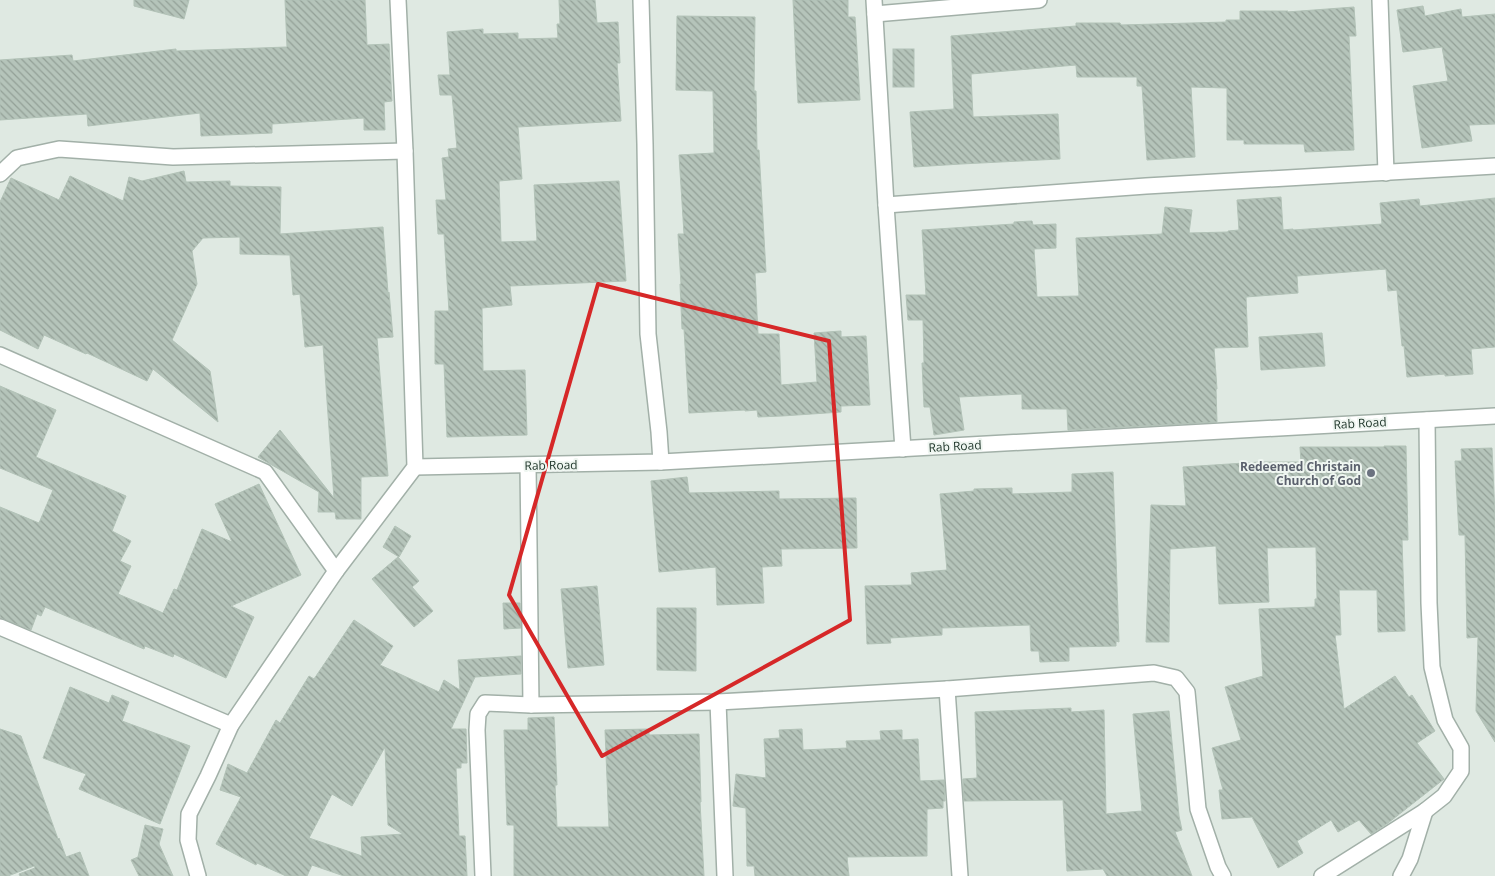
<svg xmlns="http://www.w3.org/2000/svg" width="1495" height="876" font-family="'Open Sans',sans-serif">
  <defs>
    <pattern id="building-back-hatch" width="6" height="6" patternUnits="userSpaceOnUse" patternTransform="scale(1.25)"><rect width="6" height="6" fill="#b5c4ba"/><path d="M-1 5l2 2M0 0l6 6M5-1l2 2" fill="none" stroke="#93a097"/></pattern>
  </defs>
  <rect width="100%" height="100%" fill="#dfe9e2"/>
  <g fill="url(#building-back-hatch)" stroke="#b2c2b7" fill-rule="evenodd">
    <polygon points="134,0 189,0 184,19 134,6"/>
    <polygon points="285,0 365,0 367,45 389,44 392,101 384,102 385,130 364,130 364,118 272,124 272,133 201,136 200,113 88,126 87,114 0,120 0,60 72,55 73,61 176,49 176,51 287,47"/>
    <polygon points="559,0 595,0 597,23 618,22 620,63 617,63 621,121 518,127 522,179 499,181 501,242 537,241 534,185 619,181 626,281 510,286 512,305 482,308 483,371 525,370 527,435 447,437 444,364 435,364 435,311 449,311 444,234 438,234 436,200 446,200 442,158 449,157 448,149 457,148 452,95 440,95 438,75 450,75 447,32 483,29 483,34 518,33 518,39 558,38 557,24 560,24"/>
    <polygon points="793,0 848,0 848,17 855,17 860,100 798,103"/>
    <polygon points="1423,6 1425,16 1461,9 1462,17 1495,14 1495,124 1469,125 1472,141 1422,148 1413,86 1448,81 1442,47 1403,52 1397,10"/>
    <polygon points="1354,7 1356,36 1349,36 1354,150 1305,152 1304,144 1244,144 1244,140 1227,140 1227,88 1191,87 1195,157 1147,160 1142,86 1137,86 1137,77 1077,77 1076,65 971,74 973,117 1058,114 1060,159 961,164 914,167 910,112 954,109 951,36 1076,26 1076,23 1120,23 1121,25 1226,22 1226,20 1240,20 1240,11 1288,11 1287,12"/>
    <polygon points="677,16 755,17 754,91 756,91 757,150 759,150 766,272 755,273 758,334 779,334 781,385 817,382 814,333 841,331 841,337 866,336 870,405 841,406 841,412 782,416 758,417 757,410 745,411 745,410 689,413 684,329 682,329 680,284 681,284 678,234 684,234 679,155 714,153 713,91 676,90"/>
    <rect x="893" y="49" width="21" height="38"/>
    <polygon points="184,171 186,182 230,181 230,186 281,187 280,234 383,227 388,293 389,292 393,337 377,338 388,476 361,477 361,519 336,519 335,512 318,512 319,492 258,457 280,430 334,498 323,345 305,347 300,294 293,295 290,255 240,254 240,237 203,238 192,251 197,284 172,340 210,371 218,422 153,369 147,381 87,353 86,354 44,335 38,349 0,330 0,202 11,178 59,200 70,176 123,201 129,177 142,181"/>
    <polygon points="1281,197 1283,230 1293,229 1293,230 1382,224 1380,203 1419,199 1420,206 1495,198 1495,347 1471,349 1473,374 1445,376 1445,374 1407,377 1404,346 1402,346 1397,290 1388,291 1386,269 1297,276 1298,293 1246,297 1248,347 1214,348 1217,389 1216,389 1217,422 1068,430 1067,409 1022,409 1022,394 959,397 964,430 934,435 930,407 924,407 922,363 924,363 923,320 908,320 906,295 926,295 922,230 1014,224 1014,222 1032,221 1033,225 1056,224 1056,248 1034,249 1037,297 1079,296 1076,238 1162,234 1165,207 1192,210 1189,233 1228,232 1228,231 1239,230 1237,200"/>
    <polygon points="1322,333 1325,366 1261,370 1259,337"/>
    <polygon points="0,386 56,410 36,457 126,496 112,531 131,541 120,561 131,566 118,594 163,613 174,589 177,590 202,529 232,542 215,504 259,484 301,575 231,606 254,617 226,678 174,654 173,657 145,646 144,649 45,607 41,616 37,614 31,630 0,618 0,507 39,523 53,490 0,468"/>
    <polygon points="1384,446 1406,446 1408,540 1402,540 1405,631 1378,632 1377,590 1339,590 1341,635 1335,635 1344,709 1395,676 1409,697 1412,695 1435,731 1417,743 1444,779 1388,823 1371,834 1359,820 1338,832 1331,820 1297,841 1303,853 1278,868 1252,817 1222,819 1219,790 1223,790 1212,748 1241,740 1225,687 1263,676 1259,609 1315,607 1315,599 1317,599 1316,547 1267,548 1269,602 1219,604 1216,546 1170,549 1169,642 1146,642 1151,505 1186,506 1183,467 1260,462 1301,462 1300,447 1384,447"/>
    <polygon points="1492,448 1495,516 1495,742 1476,711 1478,637 1467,638 1465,535 1459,535 1455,461 1462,461 1461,449"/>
    <polygon points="1113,472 1119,642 1116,641 1116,646 1069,647 1069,661 1040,662 1039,651 1031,651 1030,625 942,628 942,635 890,638 891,643 867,644 865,586 912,585 911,573 947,570 940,494 974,491 974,489 1012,488 1012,494 1072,492 1072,474"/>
    <polygon points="687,477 689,493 779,491 779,499 856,498 857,548 781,549 782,566 762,567 764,603 717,605 716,567 659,572 651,481"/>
    <polygon points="395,526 411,536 399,557 383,547"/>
    <polygon points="398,557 419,581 412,587 433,611 414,627 372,579"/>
    <polygon points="597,586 604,665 568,668 561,589"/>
    <polygon points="503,603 520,603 521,628 504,629"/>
    <polygon points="657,608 696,608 696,671 657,670"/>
    <path d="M354,620L393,646L380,665L439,692L444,680L460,690L458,660L521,656V674L475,677L451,729H466L467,763H461V768H456L459,836H465L467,876H344L312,865L307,876H286L257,863L256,865L216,844L241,797L220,790L228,764L247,773L276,720L280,723L309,676L314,679ZM385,747L388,825L403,834L361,837L362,856L309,838L332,794L352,806Z"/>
    <polygon points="70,687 109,703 112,695 129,702 122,721 190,746 160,824 79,789 86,774 43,758"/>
    <polygon points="1071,708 1071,712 1104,710 1106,814 1142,811 1133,714 1169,711 1179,816 1182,830 1175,832 1192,876 1107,876 1103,869 1067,871 1063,800 964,801 963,779 977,778 975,712"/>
    <polygon points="554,717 557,785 555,785 557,827 609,827 605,730 649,729 649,735 699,734 701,802 700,802 704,876 514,876 514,825 507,825 504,730 528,730 528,718"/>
    <polygon points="0,729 21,736 58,839 59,838 66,857 80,852 89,876 20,876 19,874 35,868 34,866 8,876 0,876"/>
    <polygon points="802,729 803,750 847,748 846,741 881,740 880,731 902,730 902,740 918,739 920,781 944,780 945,801 943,801 943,808 927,809 927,856 847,857 849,876 755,876 754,866 747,866 746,808 733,806 736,774 766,778 764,739 780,738 779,730"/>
    <polygon points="145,825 163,829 159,844 173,876 139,876 131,860 138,857"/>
  </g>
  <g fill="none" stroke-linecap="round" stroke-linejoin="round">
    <g stroke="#a2b0a8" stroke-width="18">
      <g id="minor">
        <polyline points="641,0 645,144 648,334 659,432 661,462"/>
        <polyline points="874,0 886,205 903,449"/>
        <polyline points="1380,0 1386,173"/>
        <polyline points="875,14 1039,0"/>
        <polyline points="0,174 17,158 59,149 173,157 405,151"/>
        <polyline points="886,205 1146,186 1495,166"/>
        <polyline points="0,355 265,472 336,571"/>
        <polyline points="528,465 531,705"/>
        <polyline points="415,467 661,462 1495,416"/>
        <polyline points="0,627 231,725"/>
        <polyline points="947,689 960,876"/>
        <polyline points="718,702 725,876"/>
        <polyline points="198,876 188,840 189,814 208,776 231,725 336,571 415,467 405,151 398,0"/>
        <polyline points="483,876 477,730 478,714 485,703 531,705 718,702 947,689 1154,673 1176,678 1187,692 1198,809 1218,867 1223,876"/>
        <polyline points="1322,876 1425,811 1444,796 1461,771 1461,748 1445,720 1432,667 1429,603 1427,420"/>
        <polyline points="1401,876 1410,859 1425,811"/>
      </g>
    </g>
    <use href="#minor" stroke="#fff" stroke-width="15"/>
  </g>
  <path fill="none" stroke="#d62828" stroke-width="4" stroke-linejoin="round" d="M598,284L829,341L850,620L602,756L509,595Z"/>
  <circle fill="#6b7280" stroke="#eff6f1" stroke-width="2" cx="1371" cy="473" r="5"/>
  <g text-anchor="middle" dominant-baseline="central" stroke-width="4" stroke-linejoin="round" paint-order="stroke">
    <g font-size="12" fill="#21382c" stroke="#eff6f1">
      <text transform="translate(1360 423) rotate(-3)">Rab Road</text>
      <text transform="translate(955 446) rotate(-3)">Rab Road</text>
      <text transform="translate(551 465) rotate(-1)">Rab Road</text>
    </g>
    <g font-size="12" font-weight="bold" fill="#5b616d" stroke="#eff6f1" text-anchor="end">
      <text x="1361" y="466">Redeemed Christain<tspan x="1361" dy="14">Church of God</tspan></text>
    </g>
  </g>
</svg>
